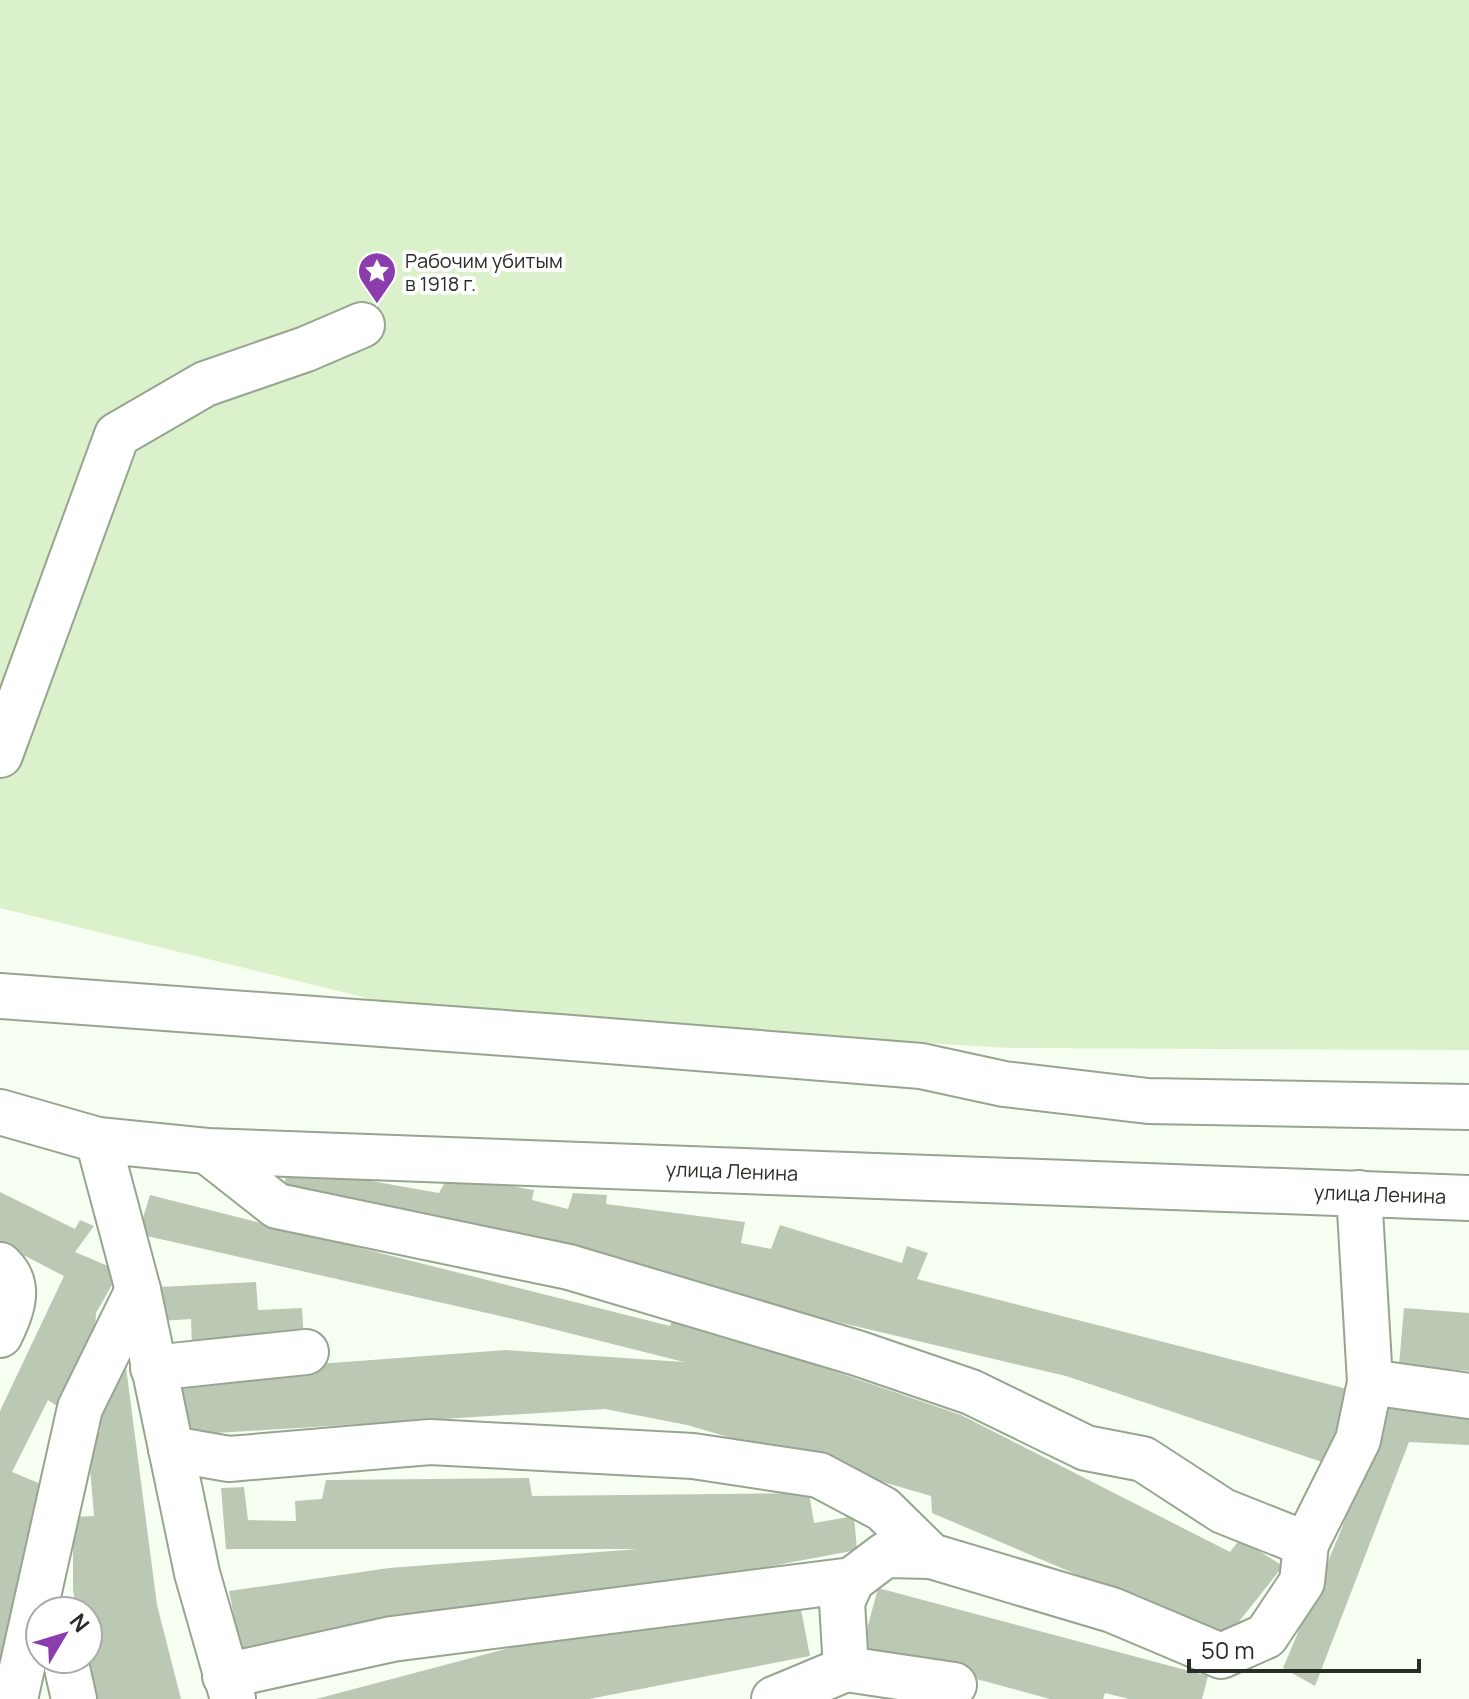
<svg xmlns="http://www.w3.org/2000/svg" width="1469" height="1699" font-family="Manrope,sans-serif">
  <rect width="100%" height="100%" fill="#f6fff1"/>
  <polygon fill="#daf1cc" points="0,0 1469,0 1469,1050 1010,1048 432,1014 0,908"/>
  <g fill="#bbc9b4">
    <polygon points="287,1166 439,1193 449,1175 534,1190 532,1200 568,1209 573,1193 607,1195 606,1204 745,1222 741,1243 771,1249 780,1225 902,1263 907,1246 928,1253 917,1279 1355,1391 1331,1465 1066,1376 284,1191"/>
    <polygon points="0,1192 75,1229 80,1220 94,1226 75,1252 120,1271 96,1313 94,1352 66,1412 48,1400 12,1472 53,1489 0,1689 0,1411 64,1276 0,1243"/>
    <polygon points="150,1195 670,1326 674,1316 961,1415 1230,1552 1240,1539 1283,1566 1226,1638 932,1513 931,1496 687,1425 605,1409 184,1435 182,1374 506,1350 684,1362 509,1318 138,1234"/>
    <polygon points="256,1282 258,1310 302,1308 304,1341 192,1346 191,1319 160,1321 158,1287"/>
    <polygon points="1404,1308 1469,1313 1469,1371 1399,1365"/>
    <polygon points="115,1366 126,1367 157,1605 181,1699 90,1699 84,1659 88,1659 88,1611 76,1611 73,1590 73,1517 94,1516 87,1432 100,1432 102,1385"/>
    <polygon points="1381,1405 1469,1413 1469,1445 1409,1442 1315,1686 1283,1668 1342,1528"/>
    <polygon points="529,1478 532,1496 809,1493 814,1523 854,1516 857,1550 647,1589 242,1657 229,1591 389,1568 638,1549 226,1549 221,1488 244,1487 248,1520 296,1521 295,1501 322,1499 326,1480"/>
    <polygon points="878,1588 1208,1676 1202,1699 1129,1699 1105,1693 1103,1699 1050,1699 862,1648"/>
    <polygon points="799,1599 810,1656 589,1699 316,1699 528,1643"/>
  </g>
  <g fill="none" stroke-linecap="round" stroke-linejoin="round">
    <g stroke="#97a48f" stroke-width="48">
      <g id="minor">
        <polyline points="0,755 117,435 205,384 306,349 362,325"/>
        <polyline points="0,996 559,1037 921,1066 1004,1084 1148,1101 1469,1107"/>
        <polyline points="0,1112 98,1140 207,1151 1469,1198"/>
        <polyline points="98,1140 138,1290 197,1573 233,1699"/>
        <polyline points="207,1151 277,1206 569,1267 857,1353 971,1392 1086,1448 1143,1459 1223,1511 1306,1544 1358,1440 1370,1382 1359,1193"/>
        <path d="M0,1265C23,1286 11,1311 0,1335"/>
        <polyline points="153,1368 306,1352"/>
        <polyline points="1370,1382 1469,1396"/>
        <polyline points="171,1449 229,1459 430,1442 693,1456 819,1475 883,1509 931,1556 1112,1610 1221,1656 1266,1636 1302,1582 1306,1544"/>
        <polyline points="931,1556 885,1555 852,1580 842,1602 846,1669 954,1685"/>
        <polyline points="65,1659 74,1699"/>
        <polyline points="225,1676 392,1639 852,1580"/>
        <polyline points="15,1699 80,1408 138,1290"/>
        <polyline points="774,1699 846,1669"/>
      </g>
    </g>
    <use href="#minor" stroke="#fff" stroke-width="44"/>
  </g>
  <defs>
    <g id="sight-pin" transform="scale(2)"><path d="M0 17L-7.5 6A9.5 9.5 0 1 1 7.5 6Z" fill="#8b3dad" stroke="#fff"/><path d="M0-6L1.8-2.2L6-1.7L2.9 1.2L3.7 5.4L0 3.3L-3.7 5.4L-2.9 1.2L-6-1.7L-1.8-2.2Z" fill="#fff"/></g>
  </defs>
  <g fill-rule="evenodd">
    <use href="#sight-pin" x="377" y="271"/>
  </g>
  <g text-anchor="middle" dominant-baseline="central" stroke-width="8" stroke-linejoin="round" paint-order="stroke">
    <g font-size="20" fill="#282d25" stroke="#fff" text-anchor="start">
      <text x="405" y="260">Рабочим убитым<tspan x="405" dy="23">в 1918 г.</tspan></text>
    </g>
    <g font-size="20" fill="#282d25" stroke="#fff">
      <text transform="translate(732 1171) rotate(2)">улица Ленина</text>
      <text transform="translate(1380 1194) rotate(2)">улица Ленина</text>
    </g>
  </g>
  <g transform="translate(64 1635) rotate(52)"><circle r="38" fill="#ffffff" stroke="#a9aba8" stroke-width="2"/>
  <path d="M0-6L14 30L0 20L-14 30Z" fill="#8b3dad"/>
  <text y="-12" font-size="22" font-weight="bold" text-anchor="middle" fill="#282d25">N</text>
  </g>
  <path d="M1189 1659v12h230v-12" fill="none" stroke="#282d25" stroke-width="4"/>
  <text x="1201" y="1659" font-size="24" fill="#282d25" stroke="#ffffff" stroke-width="6" paint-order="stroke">50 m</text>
</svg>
